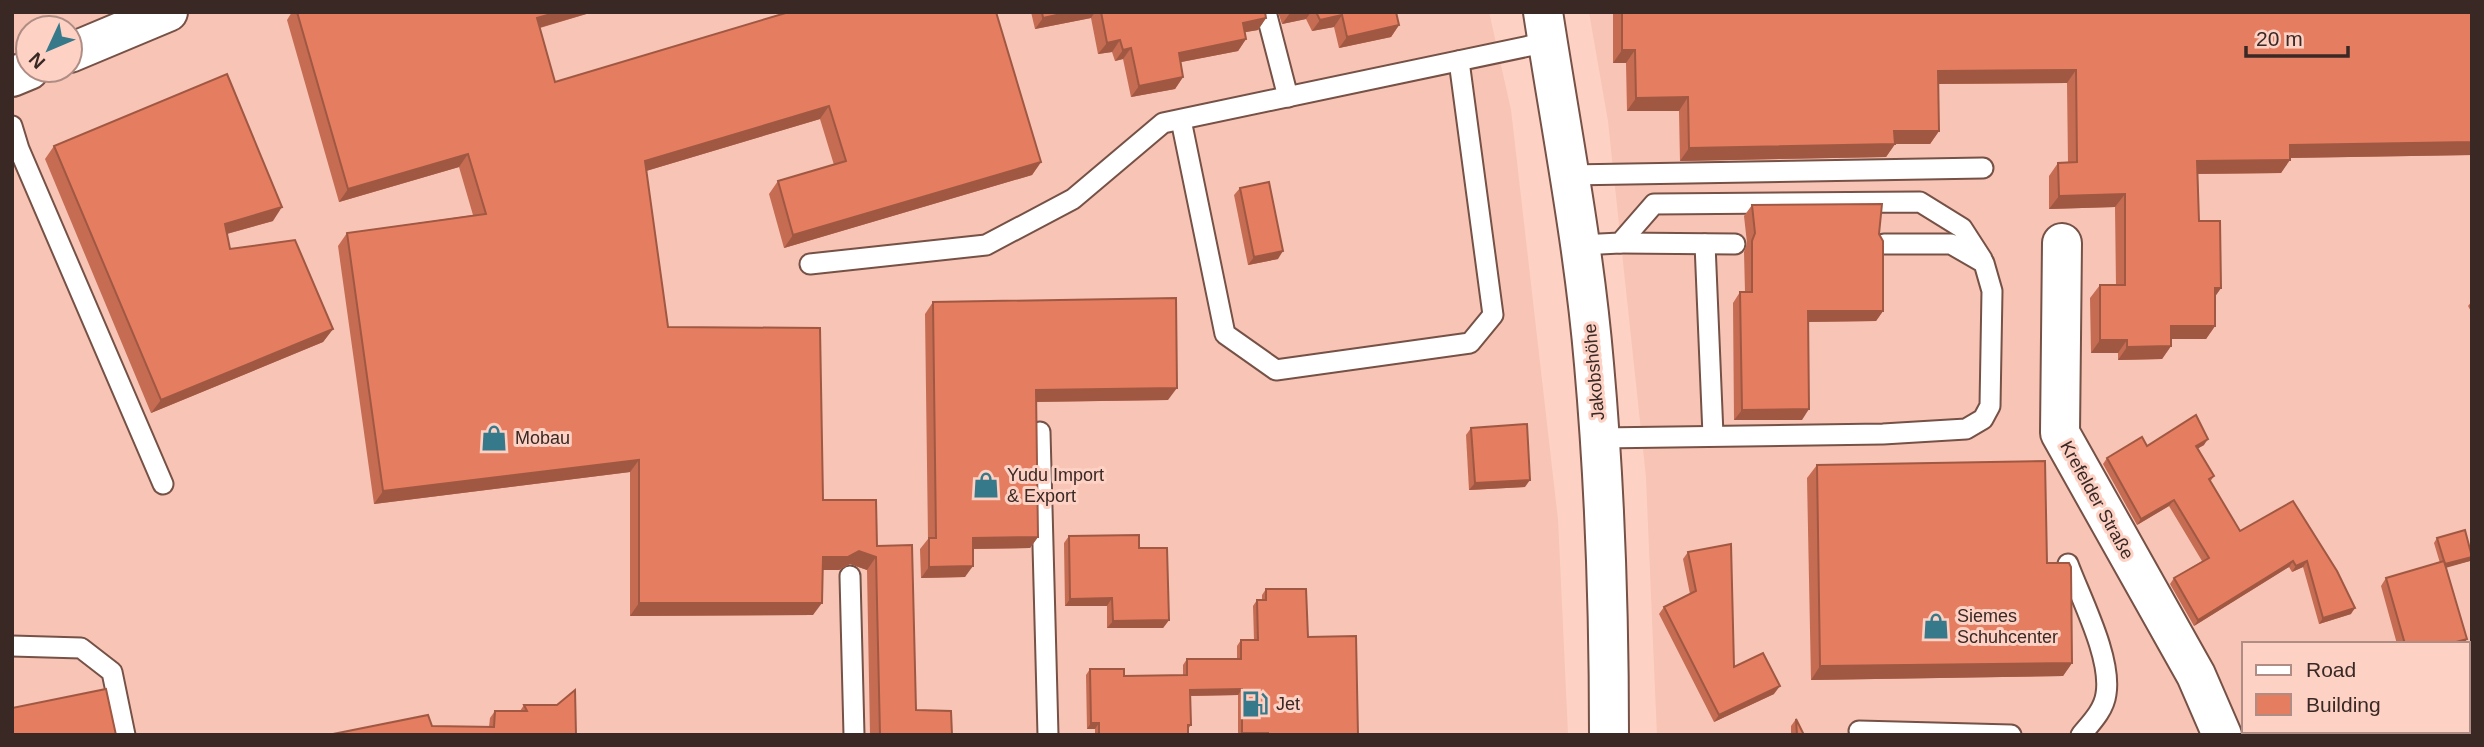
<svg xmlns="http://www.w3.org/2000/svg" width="2484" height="747" font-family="Arial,sans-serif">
  <rect width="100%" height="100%" fill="#fdd1c4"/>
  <g fill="#f7c4b5" fill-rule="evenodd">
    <path d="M12,12H1489L1511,110L1558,520L1568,735H12ZM28,28H70V70H28Z"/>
    <path d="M1589,12H2472V735H1657L1646,477L1608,121ZM2244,644H2468V731H2244Z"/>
  </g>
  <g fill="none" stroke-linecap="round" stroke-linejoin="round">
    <g stroke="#765146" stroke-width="23">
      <g id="lane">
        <polyline points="1266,12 1288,97"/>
        <polyline points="1181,120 1225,334 1276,370 1470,343 1493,315 1459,61"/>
        <polyline points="12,126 19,149 163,484"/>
        <polyline points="1569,175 1983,168"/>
        <polyline points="1620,243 1735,244"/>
        <polyline points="1705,244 1713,435"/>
        <polyline points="1580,245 1620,243 1654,204 1920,202 1962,228 1982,259"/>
        <polyline points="810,264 986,245 1073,199 1163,123 1548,42"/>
        <polyline points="1040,432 1048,735"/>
        <polyline points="1600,438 1883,434 1966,429 1983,419 1990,406 1992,291 1984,263 1951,244 1884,244"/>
        <path d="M2068,564C2081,599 2112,658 2106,694C2104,710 2091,723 2081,735"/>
        <polyline points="850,576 854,735"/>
        <polyline points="12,646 81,648 112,672 125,735"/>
        <polyline points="1859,731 2011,735"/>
      </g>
    </g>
    <g stroke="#765146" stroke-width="42">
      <g id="street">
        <polyline points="70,53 168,12"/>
        <polyline points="12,77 29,70"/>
        <polyline points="2062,243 2060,433 2196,675 2222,735"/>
      </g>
    </g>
    <g stroke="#765146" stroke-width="42">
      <path id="secondary" d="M1543,12C1561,129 1584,246 1594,364C1605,487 1609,611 1609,735"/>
    </g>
    <use href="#lane" stroke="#fff" stroke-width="19"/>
    <use href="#street" stroke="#fff" stroke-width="38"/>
    <use href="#secondary" stroke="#fff" stroke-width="38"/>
  </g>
  <g fill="#c56c53">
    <polygon points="292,12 593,12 540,28 555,82 789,12 1041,162 1032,175 784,248 769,194 778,181 834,165 820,119 646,171 668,327 823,500 877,546 916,710 952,735 870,735 867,570 850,564 839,570 823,570 813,615 630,616 630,472 374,504 338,246 347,233 473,215 459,167 339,202 287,20"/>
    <polygon points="1031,12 1265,12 1266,18 1258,30 1245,32 1246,39 1238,51 1181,62 1183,77 1175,89 1131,97 1123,59 1115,61 1112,52 1098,54 1091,18 1035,29"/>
    <polygon points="1278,12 1396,12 1399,25 1391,37 1339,48 1334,27 1312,31 1306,19 1282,24"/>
    <polygon points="1613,12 2472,12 2472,155 2290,158 2281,173 2198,174 2199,221 2221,288 2215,296 2215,326 2206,339 2171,339 2171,346 2162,359 2118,360 2118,353 2091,353 2090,298 2100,285 2116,285 2115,207 2049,209 2049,176 2058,163 2068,163 2067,83 1938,84 1939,131 1930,144 1895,144 1886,157 1680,161 1679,111 1627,111 1626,63 1613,63"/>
    <polygon points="54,146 273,221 227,234 230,249 333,329 323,342 151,413 45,159"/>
    <polygon points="1240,188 1278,259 1248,265 1234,195"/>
    <polygon points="1752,205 1879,234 1883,311 1876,321 1808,322 1802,420 1734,420 1733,303 1740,292 1745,292 1744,252 1747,243 1744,216"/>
    <polygon points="2472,301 2472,313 2468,306"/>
    <polygon points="933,302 1168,400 1036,402 1038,537 1030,548 973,549 965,577 921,578 920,549 928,539 925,314"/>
    <polygon points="1471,428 1525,487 1469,490 1466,435"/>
    <polygon points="2204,445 2198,448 2214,476 2210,482 2240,531 2293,501 2351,614 2319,624 2303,567 2292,572 2289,567 2194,626 2170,584 2174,578 2202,561 2169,506 2137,525 2103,464 2107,458 2147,446"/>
    <polygon points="1817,465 2047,563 2072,663 2063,676 1811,680 1807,478"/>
    <polygon points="1069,536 1139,548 1169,620 1163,628 1107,628 1107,606 1065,606 1064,543"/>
    <polygon points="2437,538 2472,554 2472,558 2470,561 2446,567 2467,639 2463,644 2397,644 2381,586 2386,578 2440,563 2434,543"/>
    <polygon points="1688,552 1734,667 1774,694 1714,722 1659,614 1664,607 1690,594 1683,559"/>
    <polygon points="1266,589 1308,637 1358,735 1238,735 1238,695 1190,696 1191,725 1188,729 1188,735 1095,735 1095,729 1087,729 1086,675 1090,669 1124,676 1183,675 1183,665 1187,659 1237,659 1237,646 1241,640 1254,640 1253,606 1257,600 1262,600 1262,595"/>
    <polygon points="524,705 576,735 328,735 432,726 489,727 490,718 495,711 520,711"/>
    <polygon points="1796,719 1804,735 1791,735 1791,726"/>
  </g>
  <g fill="#a05843">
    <polygon points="558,12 593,12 528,31 537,18"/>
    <polygon points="1070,12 1095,12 1091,18 1035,29 1043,18"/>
    <polygon points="1293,12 1311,12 1306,19 1282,24 1290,13"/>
    <polygon points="1342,15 1334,27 1312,31 1320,20"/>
    <polygon points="1266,18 1258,30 1235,34 1243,23"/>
    <polygon points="1399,25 1391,37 1339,48 1347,37"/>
    <polygon points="1246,39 1238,51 1171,64 1179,53"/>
    <polygon points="1120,40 1112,52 1098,54 1107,43"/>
    <polygon points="1131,48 1123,59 1115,61 1123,50"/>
    <polygon points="1622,50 1635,50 1626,63 1613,63"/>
    <polygon points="2076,70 2067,83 1929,84 1938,71"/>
    <polygon points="1183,77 1175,89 1131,97 1139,86"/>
    <polygon points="1688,97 1679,111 1627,111 1636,98"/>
    <polygon points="829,106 820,119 636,174 645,161"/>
    <polygon points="1894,131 1939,131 1930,144 1885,144"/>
    <polygon points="2472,142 2472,155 2280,158 2290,145"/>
    <polygon points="1895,144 1886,157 1680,161 1689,148"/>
    <polygon points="468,154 459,167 339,202 348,189"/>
    <polygon points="2290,160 2281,173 2188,174 2197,161"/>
    <polygon points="1041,162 1032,175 784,248 793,235"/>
    <polygon points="2125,194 2115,207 2049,209 2059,196"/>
    <polygon points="282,207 273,221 215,237 225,224"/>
    <polygon points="1283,251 1278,259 1248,265 1254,257"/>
    <polygon points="2215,288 2221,288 2212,301"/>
    <polygon points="1808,311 1883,311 1876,321 1800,322"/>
    <polygon points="2171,326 2215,326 2206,339 2162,339"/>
    <polygon points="333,329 323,342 151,413 161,400"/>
    <polygon points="2100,340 2127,340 2118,353 2091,353"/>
    <polygon points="2171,346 2162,359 2118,360 2127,347"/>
    <polygon points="1177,388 1168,400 1028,402 1036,390"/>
    <polygon points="1809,409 1802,420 1734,420 1742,410"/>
    <polygon points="2208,439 2204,445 2192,452 2196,446"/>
    <polygon points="639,460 630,472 374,504 383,491"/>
    <polygon points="1530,480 1525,487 1469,490 1475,483"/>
    <polygon points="2174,500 2169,506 2137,525 2141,519"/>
    <polygon points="1038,537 1030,548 965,549 973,538"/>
    <polygon points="859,551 876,557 867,570 850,564 839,570 814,570 823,557"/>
    <polygon points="2472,557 2470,561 2442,569 2445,564"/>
    <polygon points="2293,561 2289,567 2194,626 2198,620"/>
    <polygon points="2307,561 2303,567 2292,572 2296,566"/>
    <polygon points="973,566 965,577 921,578 929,567"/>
    <polygon points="1112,598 1107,606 1065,606 1070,599"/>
    <polygon points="639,603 822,603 813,615 630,616"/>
    <polygon points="2355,608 2351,614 2319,624 2323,618"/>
    <polygon points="1169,620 1163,628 1107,628 1113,621"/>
    <polygon points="2467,639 2463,644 2449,644"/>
    <polygon points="2072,663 2063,676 1811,680 1820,666"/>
    <polygon points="1780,686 1774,694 1714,722 1719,715"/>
    <polygon points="1242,689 1238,695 1186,696 1190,690"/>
    <polygon points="1091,723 1099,723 1095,729 1087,729"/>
    <polygon points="1242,733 1268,733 1266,735 1241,735"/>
  </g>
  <g fill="#e57e60" stroke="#a05843" stroke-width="2">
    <polygon points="297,12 558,12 537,18 555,82 789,12 996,12 1041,162 793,235 778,181 846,161 829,106 645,161 668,327 820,328 823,500 876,500 877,546 912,545 916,710 951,711 952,735 880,735 876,557 859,551 848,557 823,557 822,603 639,603 639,460 383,491 347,233 486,214 468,154 348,189"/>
    <polygon points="1042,12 1070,12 1043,18"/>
    <polygon points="1101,12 1265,12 1266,18 1243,23 1246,39 1179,53 1183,77 1139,86 1131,48 1123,50 1120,40 1107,43"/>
    <polygon points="1316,12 1396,12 1399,25 1347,37 1342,15 1320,20"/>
    <polygon points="1622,12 2472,12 2472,142 2290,145 2290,160 2197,161 2199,221 2220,221 2221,288 2215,288 2215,326 2171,326 2171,346 2127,347 2127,340 2100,340 2100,285 2125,285 2125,194 2059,196 2058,163 2077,162 2076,70 1938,71 1939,131 1894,131 1895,144 1689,148 1688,97 1636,98 1635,50 1622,50"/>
    <polygon points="227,74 282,207 225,224 230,249 295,240 333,329 161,400 54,146"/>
    <polygon points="1269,182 1283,251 1254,257 1240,188"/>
    <polygon points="1882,204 1879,234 1883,241 1883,311 1808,311 1809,409 1742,410 1740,292 1752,292 1752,241 1755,233 1752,205"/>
    <polygon points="1176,298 1177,388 1036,390 1038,537 973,538 973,566 929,567 929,538 936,538 933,302"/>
    <polygon points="2196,415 2208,439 2196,446 2214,476 2209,479 2240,531 2293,501 2337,571 2355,608 2323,618 2307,561 2296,566 2293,561 2198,620 2174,578 2209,558 2174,500 2141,519 2107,458 2142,437 2147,446"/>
    <polygon points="1527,424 1530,480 1475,483 1471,428"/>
    <polygon points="2045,461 2047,563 2069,563 2071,567 2072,663 1820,666 1817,465"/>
    <polygon points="2465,530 2472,557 2445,564 2437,538"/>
    <polygon points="1139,535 1139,548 1167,548 1169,620 1113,621 1112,598 1070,599 1069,536"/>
    <polygon points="1731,544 1734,667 1763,653 1780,686 1719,715 1664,607 1696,591 1688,552"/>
    <polygon points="2444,561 2467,639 2449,644 2405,644 2386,578"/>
    <polygon points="1266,589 1306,589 1308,637 1356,636 1358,735 1268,735 1268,733 1242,733 1242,689 1190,690 1191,725 1188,725 1188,735 1099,735 1099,723 1091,723 1090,669 1124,669 1124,676 1187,675 1187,659 1241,659 1241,640 1258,640 1257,600 1266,600"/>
    <polygon points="106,689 116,735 12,735 12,708"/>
    <polygon points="575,690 576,735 328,735 428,715 432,726 494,727 495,711 527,711 524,705 557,705"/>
    <polygon points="1796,719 1804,735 1797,735"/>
  </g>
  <defs>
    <g id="shop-bare" transform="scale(2.1)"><path d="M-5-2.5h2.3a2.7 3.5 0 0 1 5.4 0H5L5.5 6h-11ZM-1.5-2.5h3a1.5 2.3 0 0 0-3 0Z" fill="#36798a" stroke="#fdd1c4" stroke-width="2.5" paint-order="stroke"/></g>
    <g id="fuel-bare" transform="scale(2.1)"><path d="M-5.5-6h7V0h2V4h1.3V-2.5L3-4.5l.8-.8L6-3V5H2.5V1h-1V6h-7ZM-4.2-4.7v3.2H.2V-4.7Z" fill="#36798a" stroke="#fdd1c4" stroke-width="2.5" paint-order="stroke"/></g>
  </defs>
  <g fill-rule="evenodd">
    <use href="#shop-bare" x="494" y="438"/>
    <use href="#shop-bare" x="986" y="485"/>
    <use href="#shop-bare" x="1936" y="626"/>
    <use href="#fuel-bare" x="1255" y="704"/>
  </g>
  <g text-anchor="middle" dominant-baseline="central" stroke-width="6" stroke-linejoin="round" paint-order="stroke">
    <g font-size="18" fill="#392824" stroke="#fdd1c4">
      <text transform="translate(1594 372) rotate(-95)">Jakobshöhe</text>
      <text transform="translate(2097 500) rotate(61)">Krefelder Straße</text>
    </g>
    <g font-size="18" fill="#392824" stroke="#fdd1c4" text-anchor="start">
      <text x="515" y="438">Mobau</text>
      <text x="1007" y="475">Yudu Import<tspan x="1007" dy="21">&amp; Export</tspan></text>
      <text x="1957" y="616">Siemes<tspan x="1957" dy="21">Schuhcenter</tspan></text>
      <text x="1276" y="704">Jet</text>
    </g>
  </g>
  <rect width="2484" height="747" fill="none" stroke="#392824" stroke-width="28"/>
  <rect x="2242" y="642" width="228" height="91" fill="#fdd1c4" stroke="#af8d84" stroke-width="2"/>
  <rect x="2256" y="665" width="35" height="10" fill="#ffffff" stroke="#af8d84" stroke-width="2"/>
  <text x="2306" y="677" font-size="21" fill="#392824">Road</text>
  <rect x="2256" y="694" width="35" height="21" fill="#e57e60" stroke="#af8d84" stroke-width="2"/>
  <text x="2306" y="712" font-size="21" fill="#392824">Building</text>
  <g transform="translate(49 49) rotate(226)"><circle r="33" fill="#fdd1c4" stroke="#af8d84" stroke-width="2"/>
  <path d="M0-5L12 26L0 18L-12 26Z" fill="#36798a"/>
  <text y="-10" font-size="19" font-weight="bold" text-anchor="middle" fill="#392824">N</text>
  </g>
  <path d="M2246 46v10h102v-10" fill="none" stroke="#392824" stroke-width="3.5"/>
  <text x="2256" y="46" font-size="21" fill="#392824" stroke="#fdd1c4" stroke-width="5" paint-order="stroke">20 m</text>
</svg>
